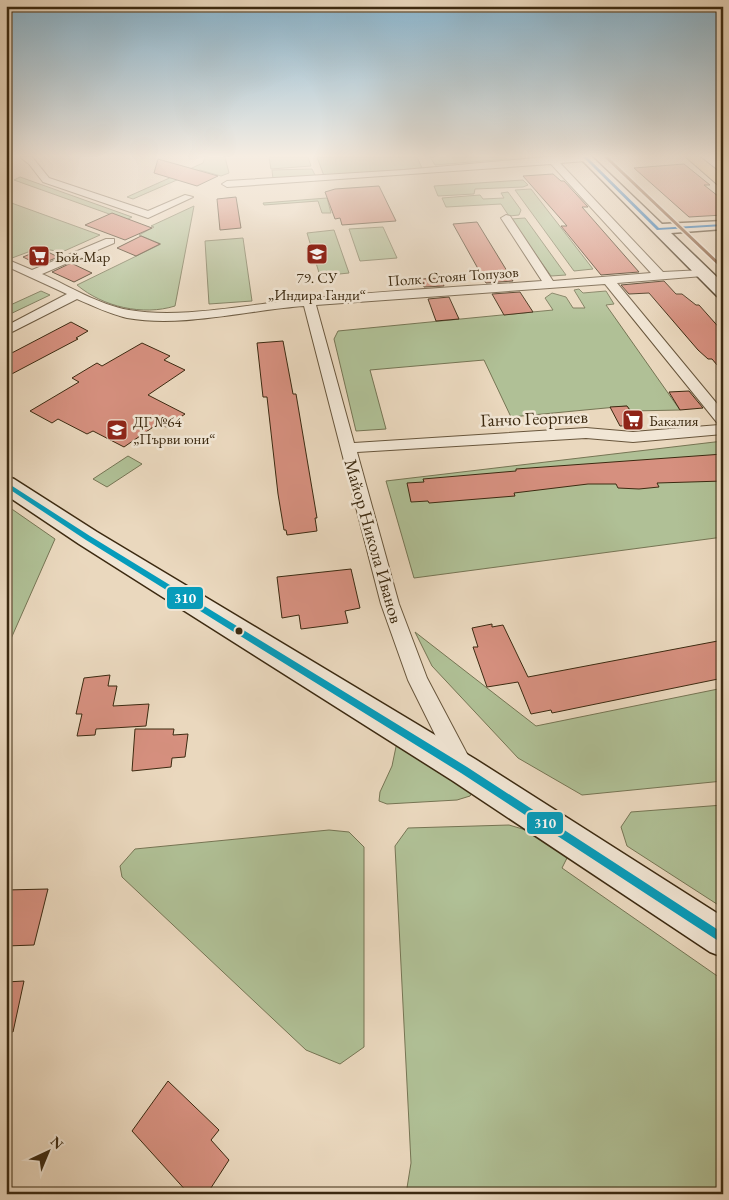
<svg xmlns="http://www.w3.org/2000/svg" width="729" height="1200" font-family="'EB Garamond',serif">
  <rect width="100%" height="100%" fill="#ead8be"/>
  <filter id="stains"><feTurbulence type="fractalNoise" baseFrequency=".004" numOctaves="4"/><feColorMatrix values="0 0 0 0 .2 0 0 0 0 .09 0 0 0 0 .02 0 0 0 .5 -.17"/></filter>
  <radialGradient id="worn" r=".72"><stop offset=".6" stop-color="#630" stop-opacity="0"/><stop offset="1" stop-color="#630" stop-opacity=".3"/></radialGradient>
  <g fill="#b0c096" stroke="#767554">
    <polygon points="205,157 225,157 229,173 221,176 200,170 133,199 127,197 203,163"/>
    <polygon points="269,157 308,157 311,166 271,169"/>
    <polygon points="317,157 417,157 422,168 324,176"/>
    <polygon points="430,157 505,157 507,159 435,165"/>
    <polygon points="312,169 316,177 273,179 272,170"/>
    <polygon points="20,177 132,217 126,220 14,180"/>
    <polygon points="523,180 528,185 523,187 475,189 474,194 438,196 434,186"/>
    <polygon points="531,189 593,269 574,271 515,190"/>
    <polygon points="508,192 521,210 519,215 509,216 501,204 446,207 442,198 480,195 483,199 504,198 501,193"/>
    <polygon points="327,198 331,213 322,213 318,201 264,205 263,203"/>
    <polygon points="6,201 100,235 62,252 39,248 12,258 6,255"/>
    <path d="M194,206L175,306C143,316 103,307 77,285L161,244L139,235L154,227L151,226Z"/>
    <polygon points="525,218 566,275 551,276 511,219"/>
    <polygon points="383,227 397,258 360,261 349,229"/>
    <polygon points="334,230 349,273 320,276 307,233"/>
    <polygon points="243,238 252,301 209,304 205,241"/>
    <polygon points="579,289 583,293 606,291 614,304 606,305 680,410 631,411 627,406 511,417 484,360 370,370 386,429 356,431 334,339 338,331 553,310 545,298 552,293 566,297 573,308 585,308 574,290"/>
    <polygon points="41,291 50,295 6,316 6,307"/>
    <polygon points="723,441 723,537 414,578 386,481"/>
    <polygon points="128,456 142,464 107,487 93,479"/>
    <polygon points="6,505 55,539 6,650"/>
    <polygon points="415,632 536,726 723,688 723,781 582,795 518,758 432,666"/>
    <polygon points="397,742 474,790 470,796 457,800 387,804 379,801 380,792 392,766"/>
    <polygon points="723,805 723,908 627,846 621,827 631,812"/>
    <polygon points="509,825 536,833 569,854 562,868 723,980 723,1194 406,1194 411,1163 395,846 408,828"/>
    <polygon points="329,830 349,832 364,847 364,1047 340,1064 306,1050 122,877 120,866 135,849"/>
  </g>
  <g fill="#d6907f" stroke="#3c2a11">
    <polygon points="158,159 218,176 197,186 154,173"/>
    <polygon points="684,164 710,185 704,185 723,200 723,215 689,217 634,168"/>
    <polygon points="553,174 561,181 564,181 588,207 582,207 639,272 601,275 561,226 567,226 523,176"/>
    <polygon points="379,186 396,221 342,225 340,218 335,219 325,192 335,189"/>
    <polygon points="236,197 241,228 220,230 217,199"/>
    <polygon points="112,213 152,228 125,240 85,225"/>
    <polygon points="477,222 507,271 513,281 486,283 453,224"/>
    <polygon points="141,236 160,244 136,256 117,248"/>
    <polygon points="42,249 58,257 39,265 23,257"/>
    <polygon points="71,263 92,273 74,282 52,272"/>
    <polygon points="441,278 444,286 424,287 421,279"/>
    <polygon points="664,281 676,294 682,294 696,305 699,305 723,332 723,372 712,359 708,359 698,350 649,293 629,294 621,285"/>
    <polygon points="520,292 533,312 504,315 492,294"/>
    <polygon points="449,297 459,319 436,321 428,299"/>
    <polygon points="71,322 88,331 76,338 78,339 6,377 6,356"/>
    <polygon points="283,341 293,394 296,394 317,518 315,518 317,531 287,535 286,530 284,530 278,494 267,397 263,397 257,343"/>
    <polygon points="142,343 170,356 164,360 185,370 148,395 185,414 166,427 159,423 124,447 93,431 87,434 58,419 52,423 30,411 79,382 72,378 97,363 102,366"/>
    <polygon points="689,391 703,408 680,410 669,392"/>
    <polygon points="627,406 640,425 620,426 610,407"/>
    <polygon points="723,454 723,481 657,483 659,487 639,489 618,488 616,484 588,484 514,493 515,496 429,503 428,501 411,502 407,483 424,482 423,479 516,471 516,469"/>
    <polygon points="351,569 360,608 345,611 348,623 301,629 299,615 282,618 277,577"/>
    <polygon points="492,624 492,627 503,625 528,677 723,640 723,678 552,713 551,710 531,714 518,682 487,687 473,647 478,647 472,628"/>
    <polygon points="110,675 108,686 117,686 113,706 149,704 146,726 96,729 95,735 77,736 82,714 76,714 84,678"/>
    <polygon points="135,729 174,729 173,735 188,734 185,757 172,758 171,767 132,771"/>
    <polygon points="48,889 34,945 6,946 6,890"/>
    <polygon points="24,981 13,1032 6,1031 6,982"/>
    <polygon points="168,1081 219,1130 211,1140 229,1160 207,1194 189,1194 132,1131"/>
  </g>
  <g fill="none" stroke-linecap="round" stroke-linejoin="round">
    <g stroke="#68563c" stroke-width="2">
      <g id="street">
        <polygon points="20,157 32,157 49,178 148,211 185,195 193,197 148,218 43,182 29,164"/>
        <path d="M546,157H590L586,161L560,163L663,272L703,270L709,273L703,276L617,283L723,411V434L633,442L586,438L357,452L399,604L427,678L474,767L471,775L463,778L455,775L408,680L381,604L304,306C248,310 183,328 127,318C110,314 93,306 77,299L6,335V326L67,294L6,266V259L32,270L106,239H114V243L42,274C69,286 99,305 129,310C180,319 244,305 296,300C377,291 460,287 542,281L501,218L506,215L510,216L553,281L651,273L551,164L227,187L222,184L227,181L404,170ZM605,284L719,425L633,432L586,428L354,443L316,305Z"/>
      </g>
    </g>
    <g stroke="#3c2a11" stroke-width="3">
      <g id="secondary">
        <polygon points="579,157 592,157 662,224 723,221 723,229 671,233 723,283 723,297 717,296"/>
        <polygon points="6,476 14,479 97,532 475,759 723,917 723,957 710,952 453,781 79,544 6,495"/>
      </g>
    </g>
    <g stroke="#3c2a11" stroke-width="2">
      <polygon id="primary" points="686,157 700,157 723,175 723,186 718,185"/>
    </g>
    <use href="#street" fill="#f1e6d5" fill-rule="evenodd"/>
    <use href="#secondary" fill="#f1e6d5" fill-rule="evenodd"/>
    <use href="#primary" fill="#e5bc7f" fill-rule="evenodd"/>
    <g stroke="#f1e6d5" stroke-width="3">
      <polygon id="bus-1" points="6,482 90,536 467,767 723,933 723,944 461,773 86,540 6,487"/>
    </g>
    <g stroke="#f1e6d5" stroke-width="3">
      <polygon id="bus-2" points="583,157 587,157 659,228 723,224 723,226 657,230"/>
    </g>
    <use href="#bus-1" fill="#069cbb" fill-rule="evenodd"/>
    <use href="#bus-2" fill="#0065bd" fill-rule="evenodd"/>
    <g stroke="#f1e6d5" stroke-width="3">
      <polygon id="tram-1" points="604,157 608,157 723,266 723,270"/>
    </g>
    <use href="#tram-1" fill="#7a4b2a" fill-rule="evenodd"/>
  </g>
  <linearGradient id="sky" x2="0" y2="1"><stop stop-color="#88b6d1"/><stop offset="0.48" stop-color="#f6ede2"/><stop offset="1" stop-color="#f6ede2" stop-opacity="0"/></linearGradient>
  <rect width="729" height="325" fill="url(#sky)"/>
  <defs>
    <g id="school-square" transform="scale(1.125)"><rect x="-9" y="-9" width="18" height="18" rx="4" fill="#8f2418" stroke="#f1e6d5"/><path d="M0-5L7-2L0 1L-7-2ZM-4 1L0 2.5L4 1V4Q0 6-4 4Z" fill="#fff"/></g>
    <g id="supermarket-square" transform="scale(1.125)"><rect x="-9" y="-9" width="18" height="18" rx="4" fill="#8f2418" stroke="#f1e6d5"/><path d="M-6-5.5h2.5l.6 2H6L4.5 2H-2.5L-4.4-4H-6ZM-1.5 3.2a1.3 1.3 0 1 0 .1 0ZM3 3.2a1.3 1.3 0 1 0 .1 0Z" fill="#fff"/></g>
  </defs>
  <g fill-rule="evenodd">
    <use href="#school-square" x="317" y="254"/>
    <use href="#supermarket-square" x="39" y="256"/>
    <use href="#supermarket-square" x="633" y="420"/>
    <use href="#school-square" x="117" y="430"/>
  </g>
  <circle fill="#3c2a11" stroke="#f1e6d5" stroke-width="2" cx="239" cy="631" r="4.5"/>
  <g text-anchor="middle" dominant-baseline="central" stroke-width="5" stroke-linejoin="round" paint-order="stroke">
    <g font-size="15" fill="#3c2a11" stroke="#f1e6d5" text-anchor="start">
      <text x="55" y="256">Бой-Мар</text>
      <text x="317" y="277" text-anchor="middle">79. СУ<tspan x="317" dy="17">„Индира Ганди“</tspan></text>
      <text x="649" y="420">Бакалия</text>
      <text x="133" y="421">ДГ №64<tspan x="133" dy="17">„Първи юни“</tspan></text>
    </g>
    <g font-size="15" fill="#3c2a11" stroke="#f1e6d5">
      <text transform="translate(453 276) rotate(-4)">Полк. Стоян Топузов</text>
    </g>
    <g font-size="18" fill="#3c2a11" stroke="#f1e6d5">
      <text transform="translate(534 418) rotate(-2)">Ганчо Георгиев</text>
      <text transform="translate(374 541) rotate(74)">Майор Никола Иванов</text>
    </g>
  </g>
  <g stroke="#f1e6d5" stroke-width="2">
    <rect x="166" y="586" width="38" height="24" rx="5" fill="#069cbb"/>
    <rect x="526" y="811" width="38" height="24" rx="5" fill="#069cbb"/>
  </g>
  <g font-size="14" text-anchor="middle" font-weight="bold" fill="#fff">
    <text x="185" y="603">310</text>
    <text x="545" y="828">310</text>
  </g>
  <rect width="729" height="1200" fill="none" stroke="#ead8be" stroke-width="25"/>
  <rect x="8" y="8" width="714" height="1185" fill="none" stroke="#3c2a11" stroke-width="2.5"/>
  <rect x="12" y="12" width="704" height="1175" fill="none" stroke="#3c2a11"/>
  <g transform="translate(48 1152) rotate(44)" stroke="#f1e6d5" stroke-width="4" paint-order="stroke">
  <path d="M0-4L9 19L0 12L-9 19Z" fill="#3c2a11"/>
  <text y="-8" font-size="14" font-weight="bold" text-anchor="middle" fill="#3c2a11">N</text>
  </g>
  <rect width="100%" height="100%" filter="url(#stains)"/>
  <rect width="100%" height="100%" fill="url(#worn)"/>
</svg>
